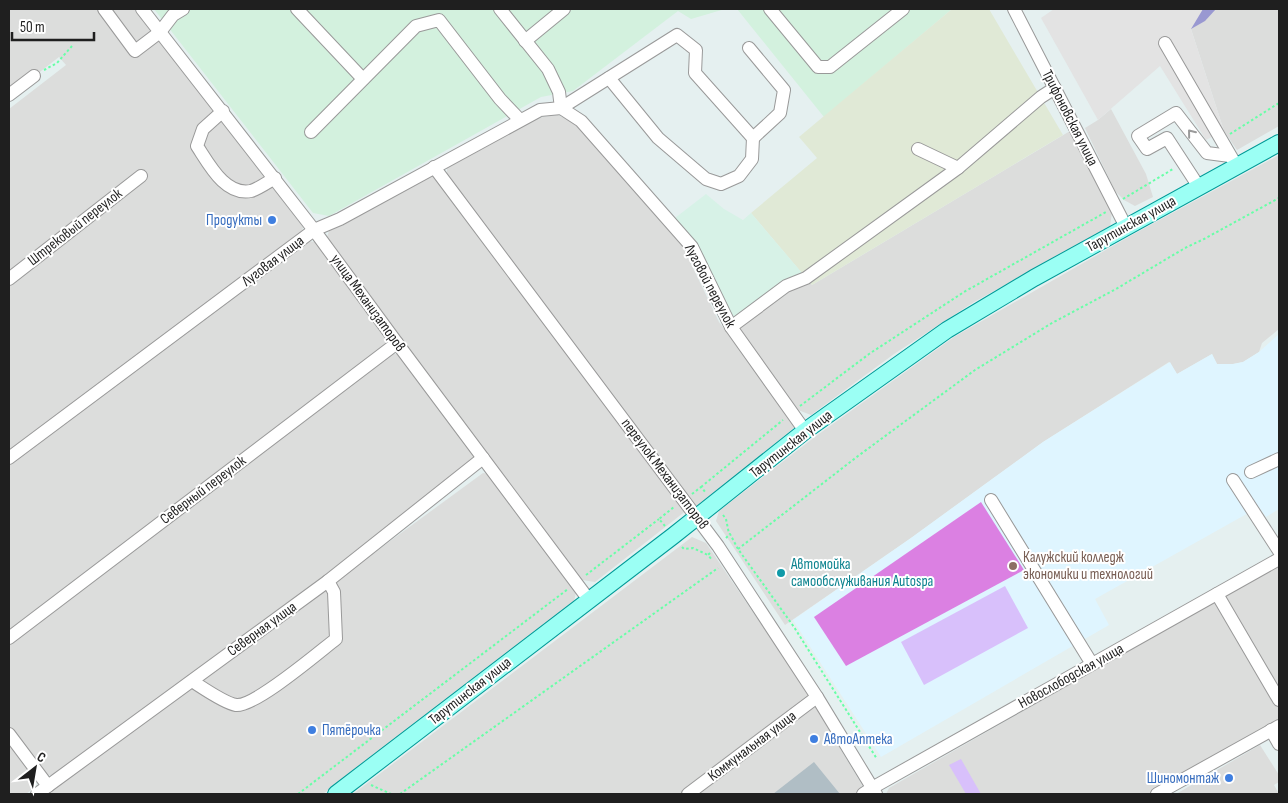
<svg xmlns="http://www.w3.org/2000/svg" width="1288" height="803" font-family="'Sofia Sans Condensed',sans-serif">
  <rect width="100%" height="100%" fill="#e5f0f0"/>
  <g fill="#dcdddc">
    <polygon points="9,9 134,9 303,227 302,232 9,451 9,109 66,65 59,57 9,96"/>
    <polygon points="1203,9 1279,9 1279,126 1237,150 1224,131 1191,29"/>
    <polygon points="1111,109 1146,174 1153,197 1135,206 1124,200 1115,191 1085,128 1098,120"/>
    <polygon points="558,115 575,123 683,247 719,322 782,405 795,427 702,504 694,506 447,180 447,168 530,122 543,117"/>
    <polygon points="1070,131 1112,212 1110,227 974,302 894,354 811,415 798,410 740,331 740,326 785,295 786,292 808,280 812,285"/>
    <polygon points="1279,155 1279,329 1262,343 1259,352 1243,362 1233,364 1217,364 1212,354 1177,374 1169,362 1043,442 911,538 785,625 716,521 719,511 816,436 954,337 1132,235"/>
    <polygon points="434,174 687,510 595,582 582,580 326,240 329,231"/>
    <polygon points="309,241 315,242 387,339 384,347 9,631 9,463"/>
    <polygon points="392,354 400,354 478,460 477,467 54,775 46,775 9,726 9,645"/>
    <polygon points="483,473 489,474 576,592 574,602 323,794 45,794"/>
    <polygon points="692,537 706,543 807,692 808,698 683,794 353,794"/>
    <polygon points="1279,564 1279,722 1152,794 886,794 889,788"/>
    <polygon points="812,706 816,708 862,785 861,789 856,794 692,794"/>
    <polygon points="9,745 33,777 31,790 26,794 9,794"/>
    <polygon points="1260,745 1279,775 1279,782 1274,785 1279,794 1176,794"/>
  </g>
  <g fill="#d3f1de">
    <polygon points="154,9 725,9 691,19 678,11 573,91 541,97 329,216 313,213"/>
    <polygon points="737,9 952,9 824,117"/>
  </g>
  <polygon fill="#e0e9d6" points="952,9 989,9 1063,135 812,285 751,213 817,158 799,137"/>
  <polygon fill="#dff5ff" points="1279,334 1279,509 1266,517 1259,507 1095,599 1109,625 881,757 793,620 911,538 1043,442 1170,362 1177,374 1212,354 1217,364 1233,364 1243,362 1259,352"/>
  <polygon fill="#d7f2e7" points="706,194 724,209 743,220 751,213 808,280 786,292 785,295 740,326 717,291 675,218"/>
  <polygon fill="#b0bec5" points="814,762 840,794 773,794"/>
  <polygon fill="#9998d1" points="1191,9 1216,9 1205,21 1191,29"/>
  <g fill="#d8c0fb">
    <polygon points="1005,586 1028,628 924,685 901,642"/>
    <polygon points="961,759 981,794 966,794 949,765"/>
  </g>
  <polygon fill="#db80e2" points="981,502 1024,570 846,666 814,617"/>
  <polygon fill="#e3e3e3" points="1054,9 1203,9 1191,29 1224,131 1206,140 1160,66 1098,120 1041,18"/>
  <g fill="none" stroke-linecap="round" stroke-linejoin="round">
    <g stroke="#999" stroke-width="14">
      <g id="minor">
        <polyline points="104,9 135,51 160,32 173,15 183,9"/>
        <polyline points="142,9 314,230 397,343 589,600"/>
        <polyline points="297,9 363,79"/>
        <polyline points="500,9 548,69 559,92 561,108"/>
        <polyline points="770,9 818,67 830,67 903,9"/>
        <polyline points="1014,9 1126,227"/>
        <polyline points="525,41 564,9"/>
        <polyline points="1165,43 1233,160"/>
        <polyline points="609,78 658,138 706,179 721,184 739,176 752,159 753,138"/>
        <polyline points="9,95 34,76"/>
        <polyline points="561,108 581,121 692,247 731,327 805,431"/>
        <path d="M223,111L203,129L197,146C209,164 225,196 251,191C258,189 268,182 275,178"/>
        <polyline points="311,132 416,26 439,20 500,99 520,120"/>
        <polyline points="434,167 718,546 817,697 876,794"/>
        <polyline points="958,168 1041,97 1055,88"/>
        <polyline points="1199,187 1167,138 1147,149 1138,136 1176,113 1207,153 1230,156"/>
        <polyline points="9,279 141,176"/>
        <polyline points="731,327 786,286 806,278 958,168 918,149"/>
        <polyline points="9,458 314,230 340,219 540,110 561,108 677,35 696,50 695,73 753,138 780,113 784,90 749,48"/>
        <polyline points="1251,472 1279,459"/>
        <polyline points="1233,480 1279,551"/>
        <polyline points="991,500 1092,664"/>
        <polyline points="1217,594 1279,700"/>
        <polyline points="9,638 397,343"/>
        <path d="M192,681C203,688 224,703 236,705C255,707 319,652 336,639L334,592L328,581"/>
        <polyline points="1271,730 1279,744"/>
        <polyline points="9,734 48,786"/>
        <polyline points="37,794 328,581 483,458"/>
        <polyline points="688,794 817,697"/>
        <polyline points="863,794 872,788 1279,559"/>
        <polyline points="1157,794 1279,726"/>
      </g>
    </g>
    <g stroke="#009a97" stroke-width="18">
      <polyline id="major" points="336,794 673,536 805,431 947,330 1034,278 1279,143"/>
    </g>
    <g stroke="#67ffa7" stroke-width="2" stroke-dasharray="2.5 2.5" stroke-linecap="butt">
      <polyline points="44,70 57,63 72,46"/>
      <polyline points="1230,134 1279,103"/>
      <polyline points="1123,199 1173,169"/>
      <polyline points="800,406 869,354 964,292 1106,212"/>
      <polyline points="701,487 783,420"/>
      <polyline points="692,494 701,487 706,493"/>
      <polyline points="723,515 726,519 729,534"/>
      <polyline points="665,526 659,519 674,507"/>
      <polyline points="726,538 730,534 738,549 794,627 877,759"/>
      <polyline points="682,547 684,549 693,548 708,555"/>
      <polyline points="738,549 858,456 975,370 1052,323 1116,289 1185,248 1204,239 1279,198"/>
      <polyline points="710,553 708,555 712,560"/>
      <polyline points="586,575 659,519"/>
      <polyline points="371,785 391,794"/>
      <polyline points="298,794 568,589"/>
      <polyline points="400,794 718,568"/>
    </g>
    <use href="#minor" stroke="#fff" stroke-width="12"/>
    <use href="#major" stroke="#9bfff4" stroke-width="16"/>
  </g>
  <defs><path id="oneway-chevron" d="M-2-3.5L2.5 0L-2 3.5" fill="none" stroke-width="1.6" stroke-linecap="round" stroke-linejoin="round" transform="scale(1.25)"/></defs>
  <use stroke="#9a9a9a" href="#oneway-chevron" transform="translate(1191 133) rotate(-129)"/>
  <g fill="#3f7fe0" stroke="#fff" stroke-width="2">
    <circle cx="272" cy="220" r="5"/>
    <circle cx="312" cy="730" r="5"/>
    <circle cx="814" cy="739" r="5"/>
    <circle cx="1229" cy="778" r="5"/>
  </g>
  <circle fill="#8d6e63" stroke="#fff" stroke-width="2" cx="1013" cy="566" r="5"/>
  <circle fill="#0f9aa8" stroke="#fff" stroke-width="2" cx="781" cy="573" r="5"/>
  <g text-anchor="middle" dominant-baseline="central" stroke-width="4" stroke-linejoin="round" paint-order="stroke">
    <g font-size="15" fill="#1f1f1f" stroke="#fff">
      <text transform="translate(1070 118) rotate(63)">Трифоновская улица</text>
      <text transform="translate(1131 224) rotate(-29)">Тарутинская улица</text>
      <text transform="translate(75 227) rotate(-38)">Штрековый переулок</text>
      <text transform="translate(273 261) rotate(-37)">Луговая улица</text>
      <text transform="translate(710 286) rotate(62)">Луговой переулок</text>
      <text transform="translate(368 303) rotate(54)">улица Механизаторов</text>
      <text transform="translate(791 444) rotate(-38)">Тарутинская улица</text>
      <text transform="translate(665 474) rotate(53)">переулок Механизаторов</text>
      <text transform="translate(203 490) rotate(-37)">Северный переулок</text>
      <text transform="translate(262 629) rotate(-36)">Северная улица</text>
      <text transform="translate(1071 676) rotate(-29)">Новослободская улица</text>
      <text transform="translate(470 691) rotate(-38)">Тарутинская улица</text>
      <text transform="translate(752 746) rotate(-37)">Коммунальная улица</text>
    </g>
    <g font-size="15" fill="#366cbe" stroke="#fff" text-anchor="end">
      <text x="262" y="220">Продукты</text>
      <text x="322" y="730" text-anchor="start">Пятёрочка</text>
      <text x="824" y="739" text-anchor="start">АвтоАптека</text>
      <text x="1219" y="778">Шиномонтаж</text>
    </g>
    <g font-size="15" fill="#785e54" stroke="#fff" text-anchor="start">
      <text x="1023" y="557">Калужский колледж<tspan x="1023" dy="17">экономики и технологий</tspan></text>
    </g>
    <g font-size="15" fill="#0d838f" stroke="#fff" text-anchor="start">
      <text x="791" y="564">Автомойка<tspan x="791" dy="17">самообслуживания Autospa</tspan></text>
    </g>
  </g>
  <rect width="1288" height="803" fill="none" stroke="#1f1f1f" stroke-width="20"/>
  <g transform="translate(35 768) rotate(31)" stroke="#ffffff" stroke-width="4" paint-order="stroke">
  <path d="M0-4L9 19L0 12L-9 19Z" fill="#1f1f1f"/>
  <text y="-8" font-size="14" font-weight="bold" text-anchor="middle" fill="#1f1f1f">С</text>
  </g>
  <path d="M12 32v8h82v-8" fill="none" stroke="#1f1f1f" stroke-width="2.5"/>
  <text x="20" y="32" font-size="15" fill="#1f1f1f" stroke="#ffffff" stroke-width="4" paint-order="stroke">50 m</text>
</svg>
